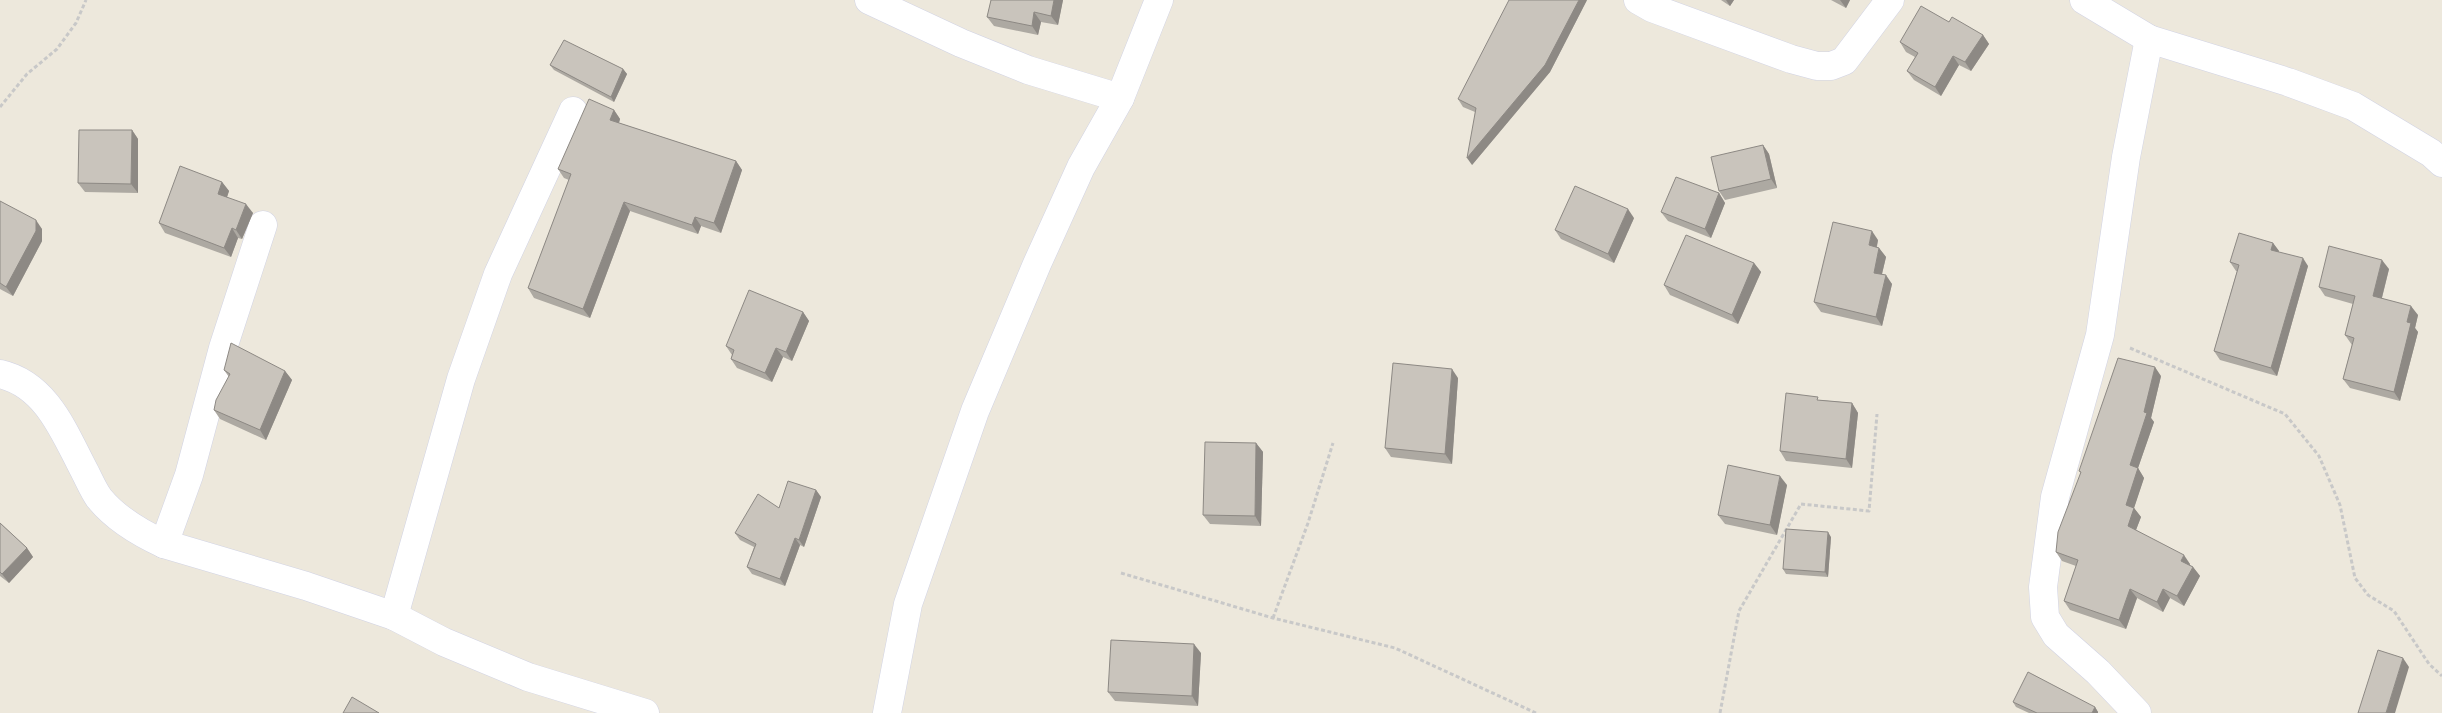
<svg xmlns="http://www.w3.org/2000/svg" width="2442" height="713" font-family="Overpass,sans-serif">
  <rect width="100%" height="100%" fill="#ede8dc"/>
  <g fill="none" stroke-linecap="round" stroke-linejoin="round">
    <g stroke="#d1d3e4" stroke-width="29">
      <g id="minor">
        <polyline points="869,0 961,43 1028,70 1120,98"/>
        <polyline points="1638,0 1652,8 1791,59 1817,66 1831,66 1844,61 1890,0"/>
        <polyline points="2084,0 2149,39 2288,82 2353,106 2431,153 2442,163"/>
        <path d="M0,374C48,385 65,435 86,474C90,482 94,491 99,498C116,519 140,533 164,544L306,586L394,616L444,642L528,677L645,713"/>
        <polyline points="164,544 189,475 223,348 263,225"/>
        <polyline points="394,616 461,379 498,274 573,111"/>
        <polyline points="2137,713 2098,672 2056,635 2045,617 2043,587 2055,497 2100,335 2126,157 2149,39"/>
      </g>
    </g>
    <g stroke="#d1d3e4" stroke-width="29">
      <polyline id="tertiary" points="887,713 908,604 975,411 1037,264 1081,167 1120,98 1159,0"/>
    </g>
    <g stroke="#c8c8c8" stroke-width="3" stroke-dasharray="4 2.5" stroke-linecap="butt">
      <polyline points="0,107 27,74 57,49 76,23 86,0"/>
      <polyline points="2130,348 2285,414 2319,456 2340,505 2355,578 2368,595 2394,611 2429,664 2442,676"/>
      <polyline points="1121,573 1273,618 1395,648 1536,713"/>
      <polyline points="1273,618 1308,523 1333,443"/>
      <polyline points="1720,713 1739,611 1801,504 1869,511 1877,414"/>
    </g>
    <use href="#minor" stroke="#fff" stroke-width="28"/>
    <use href="#tertiary" stroke="#fff" stroke-width="28"/>
  </g>
  <g fill="#ada9a2">
    <polygon points="991,0 1063,0 1058,25 1041,22 1038,35 994,26 987,17"/>
    <polygon points="1587,0 1550,72 1472,165 1475,112 1463,107 1458,99"/>
    <polygon points="1721,0 1734,0 1730,6"/>
    <polygon points="1831,0 1850,0 1846,8"/>
    <polygon points="1949,22 1983,35 1989,44 1971,71 1959,65 1941,96 1914,80 1907,71 1915,57 1906,52 1900,42"/>
    <polygon points="550,65 623,69 627,74 614,102 554,70"/>
    <polygon points="614,110 620,119 619,123 736,161 742,170 721,233 701,226 698,234 630,211 590,318 534,298 528,288 569,180 564,178 558,169"/>
    <polygon points="132,130 138,139 138,193 85,192 78,183"/>
    <polygon points="1763,145 1769,154 1777,188 1725,200 1719,191"/>
    <polygon points="222,182 229,191 227,197 253,213 242,239 238,238 231,257 165,233 159,223"/>
    <polygon points="1719,193 1725,203 1711,238 1668,221 1661,212"/>
    <polygon points="0,201 42,229 42,241 13,296 0,289"/>
    <polygon points="1634,218 1614,263 1561,239 1555,230"/>
    <polygon points="1878,240 1877,247 1879,248 1886,257 1882,274 1892,284 1882,326 1821,312 1814,302"/>
    <polygon points="2273,243 2279,251 2278,252 2308,266 2277,376 2220,360 2214,351 2237,271 2236,271 2230,262"/>
    <polygon points="1754,263 1761,272 1738,324 1670,295 1664,285"/>
    <polygon points="2389,269 2382,298 2418,315 2415,328 2418,332 2400,401 2350,388 2343,379 2352,345 2345,335 2353,304 2325,296 2319,287"/>
    <polygon points="803,312 809,321 792,361 783,357 772,382 737,368 731,359 732,355 726,346"/>
    <polygon points="224,370 285,371 292,380 266,440 220,419 214,410 229,377"/>
    <polygon points="2161,376 2151,418 2154,422 2138,468 2144,478 2134,508 2141,517 2136,530 2190,564 2190,565 2193,567 2200,576 2184,606 2170,598 2163,612 2137,598 2126,629 2070,610 2064,601 2076,566 2062,561 2056,552 2081,473 2079,471"/>
    <polygon points="1458,378 1452,464 1391,457 1385,448"/>
    <polygon points="1820,400 1852,403 1858,413 1852,468 1786,461 1780,451"/>
    <polygon points="1256,443 1263,452 1261,526 1210,524 1203,515"/>
    <polygon points="1787,485 1777,535 1725,524 1718,515"/>
    <polygon points="816,490 821,497 804,547 800,545 785,586 752,574 747,567 754,547 740,540 735,533 779,508"/>
    <polygon points="0,523 27,548 33,557 9,583 0,576"/>
    <polygon points="1831,537 1828,577 1786,574 1783,569"/>
    <polygon points="1201,653 1198,706 1115,701 1108,692"/>
    <polygon points="2013,702 2095,707 2098,712 2098,713 2029,713 2016,707"/>
  </g>
  <g fill="#8d8984">
    <polygon points="1054,0 1063,0 1058,25 1051,16"/>
    <polygon points="1579,0 1587,0 1550,72 1472,165 1467,158"/>
    <polygon points="1726,0 1734,0 1730,6"/>
    <polygon points="1840,0 1850,0 1846,8"/>
    <polygon points="1034,12 1041,22 1038,35 1032,26"/>
    <polygon points="1983,35 1989,44 1971,71 1965,62"/>
    <polygon points="1953,56 1959,65 1941,96 1935,87"/>
    <polygon points="623,69 627,74 614,102 611,97"/>
    <polygon points="614,110 620,119 617,129 610,120"/>
    <polygon points="132,130 138,139 138,193 131,184"/>
    <polygon points="1763,145 1769,154 1777,188 1771,179"/>
    <polygon points="736,161 742,170 721,233 714,223"/>
    <polygon points="222,182 229,191 225,203 218,194"/>
    <polygon points="1719,193 1725,203 1711,238 1705,229"/>
    <polygon points="624,202 630,211 590,318 583,309"/>
    <polygon points="246,204 253,213 242,239 236,230"/>
    <polygon points="1628,209 1634,218 1614,263 1608,254"/>
    <polygon points="695,217 701,226 698,234 692,225"/>
    <polygon points="36,220 42,229 42,241 13,296 6,287"/>
    <polygon points="232,228 238,238 231,257 224,248"/>
    <polygon points="1872,231 1878,240 1875,254 1869,245"/>
    <polygon points="2273,243 2279,251 2277,258 2271,250"/>
    <polygon points="1879,248 1886,257 1880,282 1874,273"/>
    <polygon points="2303,258 2308,266 2277,376 2271,368"/>
    <polygon points="2382,260 2389,269 2380,305 2373,296"/>
    <polygon points="1754,263 1761,272 1738,324 1732,315"/>
    <polygon points="1886,275 1892,284 1882,326 1876,317"/>
    <polygon points="2411,306 2418,315 2415,328 2418,332 2400,401 2394,392 2407,322"/>
    <polygon points="803,312 809,321 792,361 786,352"/>
    <polygon points="776,348 783,357 772,382 765,373"/>
    <polygon points="2155,367 2161,376 2151,418 2154,422 2138,468 2144,478 2134,508 2141,517 2134,535 2128,526 2126,505 2130,465"/>
    <polygon points="1452,369 1458,378 1452,464 1445,454"/>
    <polygon points="285,371 292,380 266,440 260,430"/>
    <polygon points="1852,403 1858,413 1852,468 1846,459"/>
    <polygon points="1256,443 1263,452 1261,526 1255,516"/>
    <polygon points="1780,476 1787,485 1777,535 1770,525"/>
    <polygon points="816,490 821,497 804,547 799,540"/>
    <polygon points="1828,532 1831,537 1828,577 1825,572"/>
    <polygon points="795,538 800,545 785,586 780,579"/>
    <polygon points="27,548 33,557 9,583 2,574"/>
    <polygon points="2184,555 2190,564 2187,570 2181,561"/>
    <polygon points="2193,567 2200,576 2184,606 2177,596"/>
    <polygon points="2130,589 2137,598 2126,629 2119,620"/>
    <polygon points="2163,589 2170,598 2163,612 2157,602"/>
    <polygon points="1194,644 1201,653 1198,706 1192,696"/>
    <polygon points="2403,658 2409,667 2395,713 2386,713"/>
    <polygon points="2095,707 2098,712 2098,713 2092,713"/>
  </g>
  <g fill="#c9c4bc" stroke="#8d8984">
    <polygon points="991,0 1054,0 1051,16 1034,12 1032,26 987,17"/>
    <polygon points="1509,0 1579,0 1545,65 1467,158 1476,108 1458,99"/>
    <polygon points="1921,6 1949,22 1952,17 1983,35 1965,62 1953,56 1935,87 1907,71 1918,53 1900,42"/>
    <polygon points="564,40 623,69 611,97 550,65"/>
    <polygon points="589,99 614,110 610,120 736,161 714,223 695,217 692,225 624,202 583,309 528,288 571,174 558,169"/>
    <polygon points="79,130 132,130 131,184 78,183"/>
    <polygon points="1763,145 1771,179 1719,191 1711,157"/>
    <polygon points="180,166 222,182 218,194 246,204 236,230 232,228 224,248 159,223"/>
    <polygon points="1676,177 1719,193 1705,229 1661,212"/>
    <polygon points="1575,186 1628,209 1608,254 1555,230"/>
    <polygon points="0,201 36,220 36,231 6,287 0,283"/>
    <polygon points="1833,222 1872,231 1869,245 1879,248 1874,273 1886,275 1876,317 1814,302"/>
    <polygon points="2239,233 2273,243 2271,250 2303,258 2271,368 2214,351 2239,265 2230,262"/>
    <polygon points="1686,235 1754,263 1732,315 1664,285"/>
    <polygon points="2329,246 2382,260 2373,296 2411,306 2407,322 2411,323 2394,392 2343,379 2354,338 2345,335 2355,296 2319,287"/>
    <polygon points="749,290 803,312 786,352 776,348 765,373 731,359 734,350 726,346"/>
    <polygon points="231,343 285,371 260,430 214,410 216,400 230,374 224,370"/>
    <polygon points="2118,358 2155,367 2144,412 2147,413 2130,465 2138,468 2126,505 2134,508 2128,526 2184,555 2181,561 2193,567 2177,596 2163,589 2157,602 2130,589 2119,620 2064,601 2078,560 2056,552 2058,532 2081,472 2079,471"/>
    <polygon points="1393,363 1452,369 1445,454 1385,448"/>
    <polygon points="1786,393 1818,397 1817,400 1852,403 1846,459 1780,451"/>
    <polygon points="1205,442 1256,443 1255,516 1203,515"/>
    <polygon points="1728,465 1780,476 1770,525 1718,515"/>
    <polygon points="788,481 816,490 799,540 795,538 780,579 747,567 756,544 735,533 758,494 779,508"/>
    <polygon points="0,523 27,548 2,574 0,572"/>
    <polygon points="1786,529 1828,532 1825,572 1783,569"/>
    <polygon points="1111,640 1194,644 1192,696 1108,692"/>
    <polygon points="2378,650 2403,658 2386,713 2358,713"/>
    <polygon points="2028,672 2095,707 2092,713 2037,713 2013,702"/>
    <polygon points="352,697 379,713 343,713"/>
  </g>
</svg>
